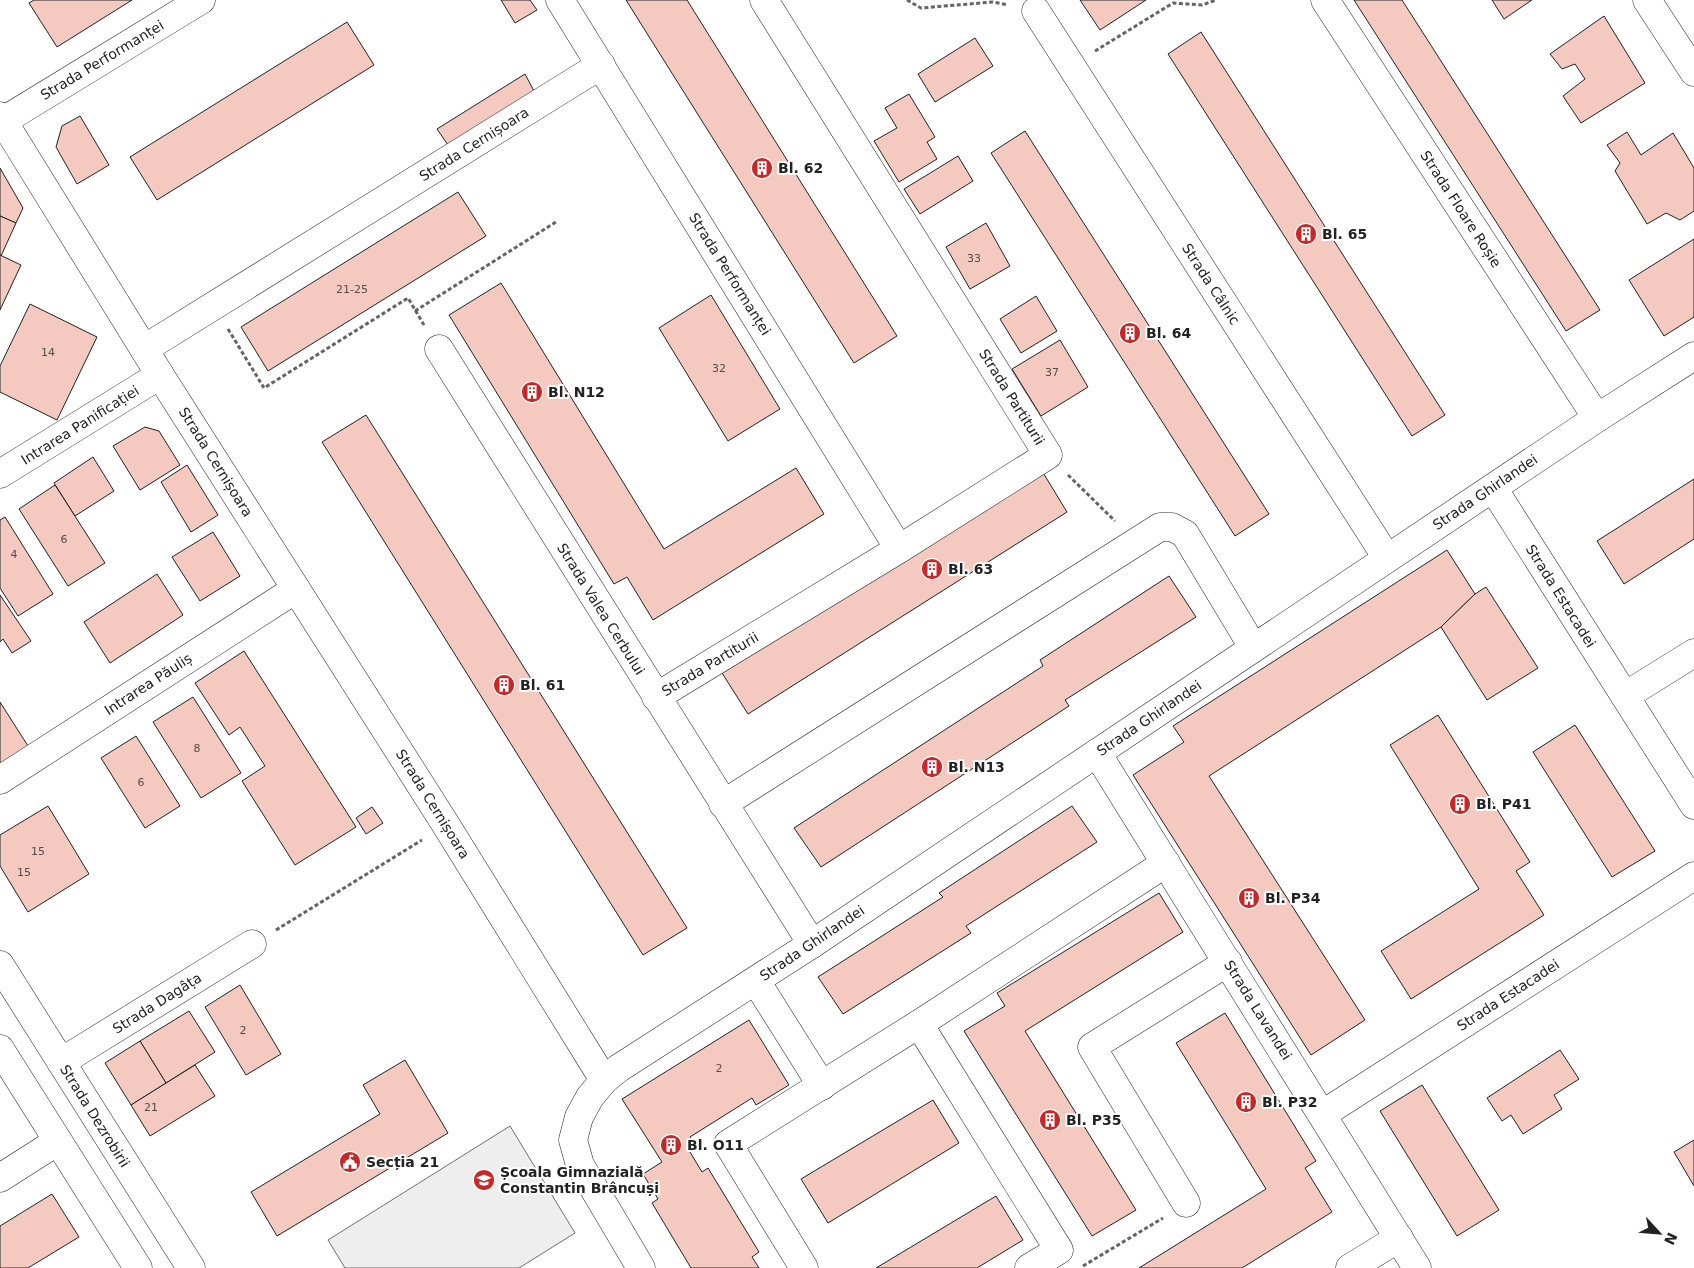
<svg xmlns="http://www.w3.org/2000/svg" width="1694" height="1268" font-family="'DejaVu Sans',sans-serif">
  <rect width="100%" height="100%" fill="#fff"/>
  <polygon fill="#eee" stroke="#6f6f6f" points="510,1126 575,1233 519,1268 345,1268 328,1240"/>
  <g fill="#f3c9c0" stroke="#222">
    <polygon points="34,0 132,0 57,47 29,3"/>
    <polygon points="501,0 530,0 537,10 515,23"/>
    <polygon points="626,0 687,0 897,336 854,363"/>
    <polygon points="1080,0 1146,0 1100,30"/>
    <polygon points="1354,0 1402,0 1600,310 1566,331"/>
    <polygon points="1492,0 1532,0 1504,19"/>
    <polygon points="1604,16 1645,83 1581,123 1563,96 1585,79 1575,64 1562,69 1550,54"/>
    <polygon points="347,22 374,65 157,200 130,157"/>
    <polygon points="1201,32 1445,415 1412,436 1168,54"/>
    <polygon points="975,38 993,66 935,102 918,74"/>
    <polygon points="525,74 534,91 448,145 437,129"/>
    <polygon points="909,94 935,137 927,142 937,159 899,182 874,141 897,128 885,108"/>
    <polygon points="80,116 109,165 77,184 56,147 62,126"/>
    <polygon points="1025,131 1269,514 1235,536 991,153"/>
    <polygon points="1627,132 1641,155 1673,133 1694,168 1694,211 1680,220 1666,213 1647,224 1615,171 1620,163 1607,145"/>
    <polygon points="958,156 973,181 920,214 904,189"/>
    <polygon points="0,168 23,208 16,223 0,216"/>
    <polygon points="458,192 486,236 268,371 241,327"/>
    <polygon points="0,216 16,223 1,256 0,255"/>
    <polygon points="986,223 1010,266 970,289 946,247"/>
    <polygon points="1694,239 1694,317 1664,336 1629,280"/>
    <polygon points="0,255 21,265 0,310"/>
    <polygon points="501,283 664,549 796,468 824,514 653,620 627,577 614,584 449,315"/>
    <polygon points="711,295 780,409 728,441 659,328"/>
    <polygon points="1036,296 1057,331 1021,353 1000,319"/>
    <polygon points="30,304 97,337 57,420 0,392 0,366"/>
    <polygon points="1060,340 1088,387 1041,416 1012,369"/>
    <polygon points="366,415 687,928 643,955 322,442"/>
    <polygon points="145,427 159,431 180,465 140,490 113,446"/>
    <polygon points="93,457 114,491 75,516 54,483"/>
    <polygon points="187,465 218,515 191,532 161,482"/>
    <polygon points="1042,471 1067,512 748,714 722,673"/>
    <polygon points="1694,479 1694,539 1624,584 1597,541"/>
    <polygon points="55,485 105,563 68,586 19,509"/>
    <polygon points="5,517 53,594 18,616 0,588 0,520"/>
    <polygon points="213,532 240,576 200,601 172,557"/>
    <polygon points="1447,550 1475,594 1441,627 1209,776 1365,1020 1311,1055 1133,775 1184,742 1173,726"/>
    <polygon points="157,574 183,615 110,663 84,622"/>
    <polygon points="1169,576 1196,617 1065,700 1069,706 821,867 794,828 1043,666 1040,660"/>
    <polygon points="1486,587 1538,668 1487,700 1441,627 1475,594"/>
    <polygon points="0,595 31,641 12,653 3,639 0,642"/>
    <polygon points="244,651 356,827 295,865 242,781 265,766 240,727 229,735 195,683"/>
    <polygon points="193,697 241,773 201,798 153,722"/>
    <polygon points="0,702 28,746 0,764"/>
    <polygon points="1438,715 1530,862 1516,871 1544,915 1411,999 1381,951 1479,889 1390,745"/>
    <polygon points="1575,725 1655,851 1612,877 1533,752"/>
    <polygon points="136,736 180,806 145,828 101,758"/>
    <polygon points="48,806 89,874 28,912 0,866 0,835"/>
    <polygon points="1072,806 1097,842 966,926 971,933 843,1014 818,977 943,897 939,893"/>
    <polygon points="372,807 383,823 366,834 356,818"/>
    <polygon points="1159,893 1183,932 1025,1031 1136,1210 1092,1236 964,1031 1005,1006 997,993"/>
    <polygon points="240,985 281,1054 246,1075 205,1007"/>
    <polygon points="189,1011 215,1052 166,1083 140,1041"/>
    <polygon points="1225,1013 1316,1161 1305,1168 1332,1212 1242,1268 1139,1268 1266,1189 1176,1043"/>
    <polygon points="749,1020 789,1085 756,1105 752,1098 690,1137 694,1143 687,1147 702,1172 708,1168 759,1252 752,1257 759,1268 691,1268 652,1203 658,1199 643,1174 662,1162 622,1099"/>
    <polygon points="140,1041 166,1083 131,1105 105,1063"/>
    <polygon points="1560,1050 1579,1079 1554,1095 1562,1109 1523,1134 1511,1115 1502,1121 1487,1098"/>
    <polygon points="405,1060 448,1133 277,1236 251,1192 380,1114 363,1085"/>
    <polygon points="195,1065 215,1096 150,1136 131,1105"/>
    <polygon points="1422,1085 1499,1210 1457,1236 1380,1111"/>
    <polygon points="933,1100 959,1143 828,1223 801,1179"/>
    <polygon points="1694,1140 1694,1186 1674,1152"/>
    <polygon points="52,1194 79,1237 28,1268 0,1268 0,1226"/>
    <polygon points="996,1196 1023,1240 977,1268 876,1268"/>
  </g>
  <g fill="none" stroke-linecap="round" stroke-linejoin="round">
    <g stroke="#222" stroke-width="29">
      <g id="minor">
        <polyline points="560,0 899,549"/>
        <polyline points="1325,0 1597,418"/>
        <polyline points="1647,0 1694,72"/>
        <polyline points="1036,11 1387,558"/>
        <polyline points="0,116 160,375 446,825 604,1080 590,1097 579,1117 573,1140 580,1165 641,1268"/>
        <polyline points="3,121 201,0"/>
        <polyline points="144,349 601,65"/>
        <polyline points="439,349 812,944"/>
        <polyline points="0,474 160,375"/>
        <polyline points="1493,488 1694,805"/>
        <polyline points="1625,696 1694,653"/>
        <polyline points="656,697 899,549 1048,455 764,0"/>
        <polyline points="1097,753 1417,1268"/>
        <polyline points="0,780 296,589"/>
        <polyline points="723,804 1160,527 1172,527 1185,534 1253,647"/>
        <polyline points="756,981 822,1086"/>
        <polyline points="919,1024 1059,1250 1029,1268"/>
        <polyline points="61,1062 252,944"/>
        <polyline points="604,1080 619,1068 812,944 1597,418 1694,356"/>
        <polyline points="1323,1114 1694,876"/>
        <polyline points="0,1178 58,1141"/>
        <polyline points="1186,1203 1092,1047 1228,962"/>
        <polyline points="804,1268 728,1144 919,1024 1166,863"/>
        <polyline points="1350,1268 1399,1238"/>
      </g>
    </g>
    <g stroke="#222" stroke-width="29">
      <g id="major">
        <polyline points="0,965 191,1268"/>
        <polyline points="0,1049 138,1268"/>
      </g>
    </g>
    <g stroke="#646464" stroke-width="3" stroke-dasharray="4 2.5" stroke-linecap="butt">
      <polyline points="907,0 921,8 993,2 1008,5"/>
      <polyline points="1095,51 1173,3 1202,5 1216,0"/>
      <polyline points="415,311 556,222"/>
      <polyline points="228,329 264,388 408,298 424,325"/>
      <polyline points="1068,475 1115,521"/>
      <polyline points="276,930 422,840"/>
      <polyline points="1083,1266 1163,1218"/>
    </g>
    <use href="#minor" stroke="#fff" stroke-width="28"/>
    <use href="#major" stroke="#fff" stroke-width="28"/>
  </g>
  <defs>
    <g id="building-disc" transform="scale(1.125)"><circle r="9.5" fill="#c62828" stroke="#fff"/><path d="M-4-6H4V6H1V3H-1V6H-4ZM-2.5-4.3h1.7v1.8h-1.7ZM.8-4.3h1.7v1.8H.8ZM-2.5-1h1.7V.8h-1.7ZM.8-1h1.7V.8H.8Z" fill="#fff"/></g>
    <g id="civic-disc" transform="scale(1.125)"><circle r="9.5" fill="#c62828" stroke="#fff"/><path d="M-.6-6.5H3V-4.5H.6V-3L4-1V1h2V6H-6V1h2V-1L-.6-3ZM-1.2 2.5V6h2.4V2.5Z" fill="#fff"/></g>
    <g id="school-disc" transform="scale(1.125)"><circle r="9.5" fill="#c62828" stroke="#fff"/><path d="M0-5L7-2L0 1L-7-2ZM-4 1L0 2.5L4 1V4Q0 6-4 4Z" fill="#fff"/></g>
  </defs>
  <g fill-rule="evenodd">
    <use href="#building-disc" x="762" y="168"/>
    <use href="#building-disc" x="1306" y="234"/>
    <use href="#building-disc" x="1130" y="333"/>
    <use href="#building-disc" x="532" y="392"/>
    <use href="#building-disc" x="932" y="569"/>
    <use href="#building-disc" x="504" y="685"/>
    <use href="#building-disc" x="932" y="767"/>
    <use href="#building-disc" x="1460" y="804"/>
    <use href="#building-disc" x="1249" y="898"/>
    <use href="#building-disc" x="1246" y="1102"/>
    <use href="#building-disc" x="1050" y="1120"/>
    <use href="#building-disc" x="671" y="1145"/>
    <use href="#civic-disc" x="350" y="1162"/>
    <use href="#school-disc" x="484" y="1180"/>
  </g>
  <g text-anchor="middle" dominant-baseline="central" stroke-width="4" stroke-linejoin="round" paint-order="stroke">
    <g font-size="11" fill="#564c4a">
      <text x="974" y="258">33</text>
      <text x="352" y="289">21-25</text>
      <text x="48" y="352">14</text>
      <text x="719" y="368">32</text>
      <text x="1052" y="372">37</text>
      <text x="64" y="539">6</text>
      <text x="14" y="554">4</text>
      <text x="197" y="748">8</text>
      <text x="141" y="782">6</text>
      <text x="38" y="851">15</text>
      <text x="24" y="872">15</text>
      <text x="243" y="1030">2</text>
      <text x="719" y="1068">2</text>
      <text x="151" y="1107">21</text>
    </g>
    <g font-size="14" fill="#222" stroke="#fff">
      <text transform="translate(102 60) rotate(-31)">Strada Performanței</text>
      <text transform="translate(474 144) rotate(-32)">Strada Cernișoara</text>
      <text transform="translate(1461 209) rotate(57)">Strada Floare Roșie</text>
      <text transform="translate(730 274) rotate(58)">Strada Performanței</text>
      <text transform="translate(1211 284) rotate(57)">Strada Câlnic</text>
      <text transform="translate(1012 397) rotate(58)">Strada Partiturii</text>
      <text transform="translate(80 425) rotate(-32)">Intrarea Panificației</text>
      <text transform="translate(216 462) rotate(58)">Strada Cernișoara</text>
      <text transform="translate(1485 492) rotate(-34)">Strada Ghirlandei</text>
      <text transform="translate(1561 596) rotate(58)">Strada Estacadei</text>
      <text transform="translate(601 609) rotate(58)">Strada Valea Cerbului</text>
      <text transform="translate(710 664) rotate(-31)">Strada Partiturii</text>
      <text transform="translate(148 684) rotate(-33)">Intrarea Păuliș</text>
      <text transform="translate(1149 718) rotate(-34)">Strada Ghirlandei</text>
      <text transform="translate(433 804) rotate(58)">Strada Cernișoara</text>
      <text transform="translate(812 943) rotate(-34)">Strada Ghirlandei</text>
      <text transform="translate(1508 995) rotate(-33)">Strada Estacadei</text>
      <text transform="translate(157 1003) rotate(-32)">Strada Dagâța</text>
      <text transform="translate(1258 1010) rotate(58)">Strada Lavandei</text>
      <text transform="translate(95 1116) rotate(58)">Strada Dezrobirii</text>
    </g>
    <g font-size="14" font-weight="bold" fill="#222" stroke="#fff" text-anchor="start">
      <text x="778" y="168">Bl. 62</text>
      <text x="1322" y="234">Bl. 65</text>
      <text x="1146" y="333">Bl. 64</text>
      <text x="548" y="392">Bl. N12</text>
      <text x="948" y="569">Bl. 63</text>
      <text x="520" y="685">Bl. 61</text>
      <text x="948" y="767">Bl. N13</text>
      <text x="1476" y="804">Bl. P41</text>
      <text x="1265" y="898">Bl. P34</text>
      <text x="1262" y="1102">Bl. P32</text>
      <text x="1066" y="1120">Bl. P35</text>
      <text x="687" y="1145">Bl. O11</text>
      <text x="366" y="1162">Secția 21</text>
      <text x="500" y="1172">Școala Gimnazială<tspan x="500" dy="16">Constantin Brâncuși</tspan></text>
    </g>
  </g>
  <g transform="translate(1659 1233) rotate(116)" stroke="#ffffff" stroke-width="4" paint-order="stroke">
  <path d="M0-4L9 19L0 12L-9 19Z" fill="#222222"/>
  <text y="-8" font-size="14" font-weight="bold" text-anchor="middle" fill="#222222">N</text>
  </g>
</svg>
